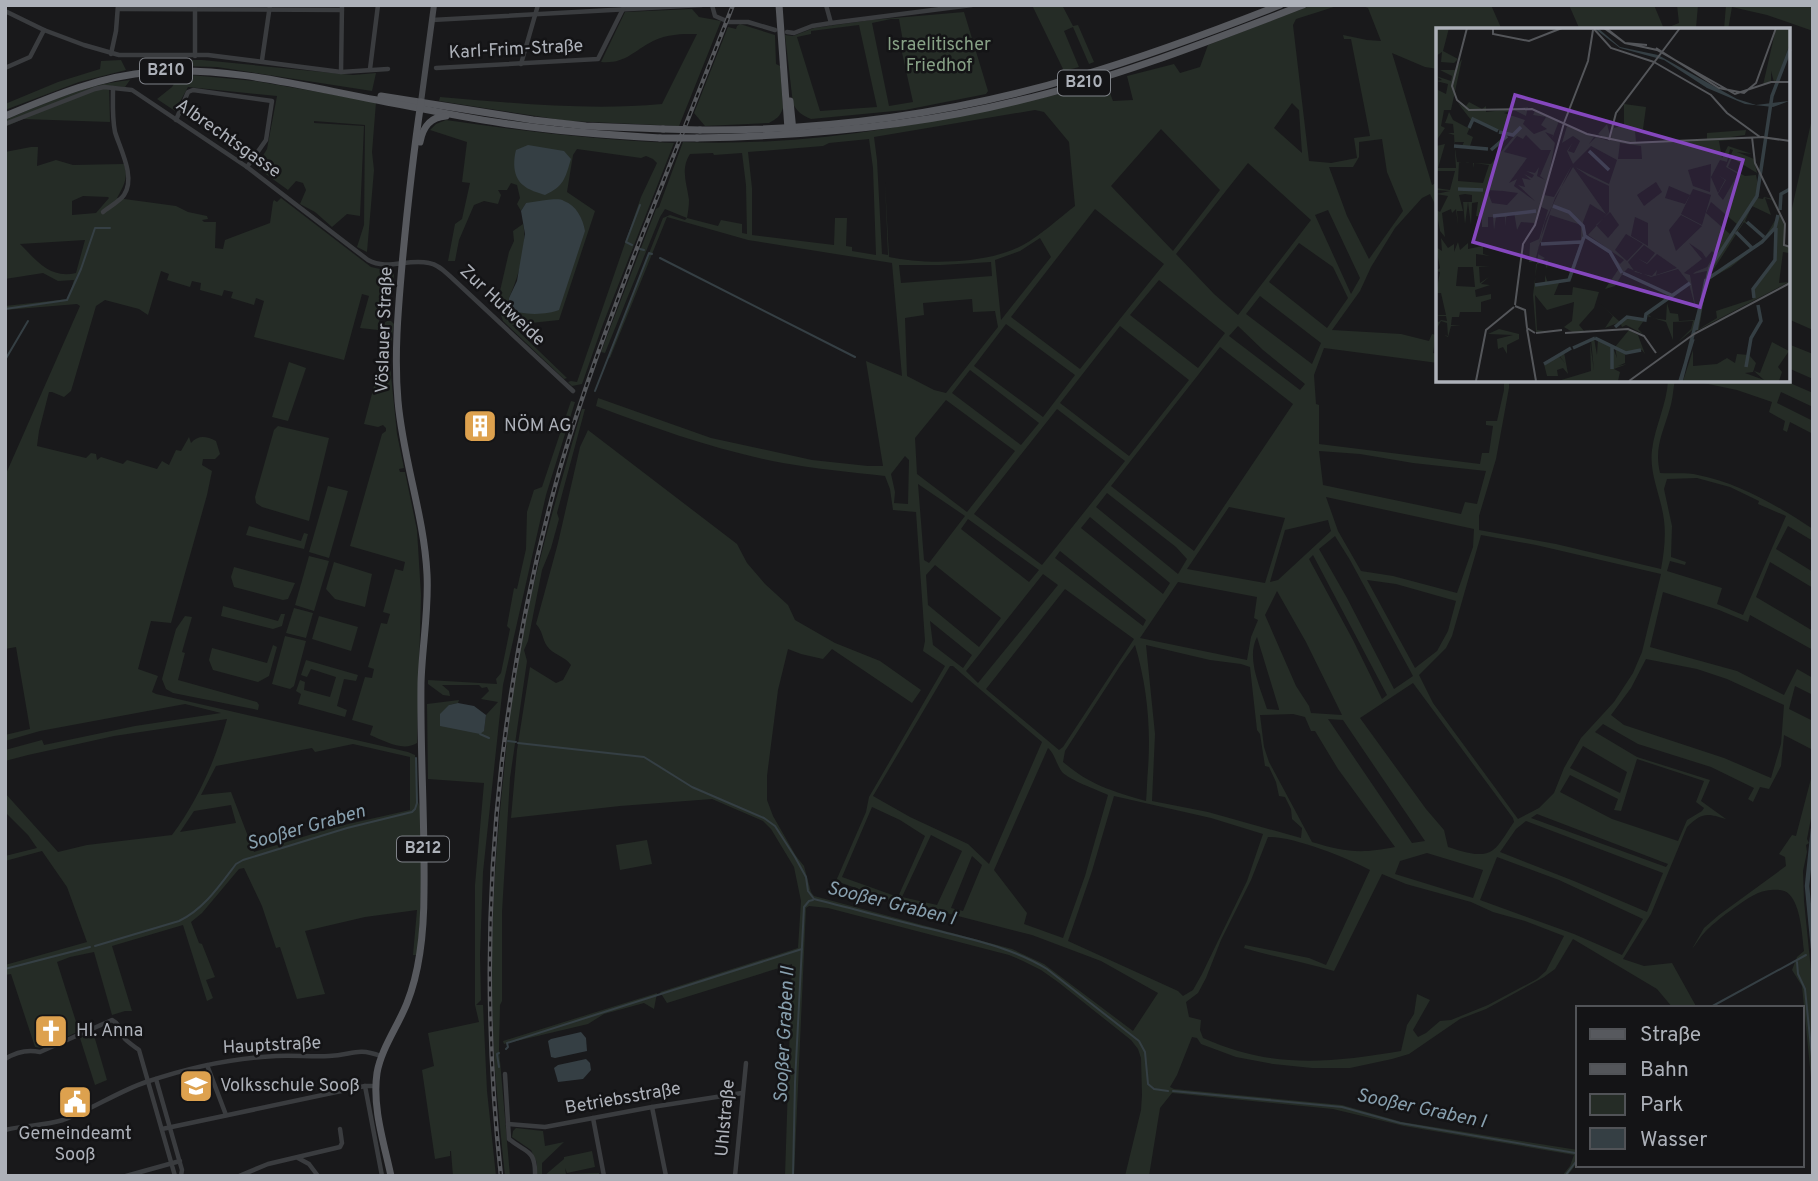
<svg xmlns="http://www.w3.org/2000/svg" width="1818" height="1181" font-family="Overpass,sans-serif">
  <rect width="100%" height="100%" fill="#19191b"/>
  <g fill="#252c26" fill-rule="evenodd">
    <polygon points="1032,5 1062,5 1073,26 1078,25 1094,62 1089,64 1073,27 1064,31 1079,67 1064,71"/>
    <path d="M1312,5H1340L1296,19L1293,25L1309,161L1331,163L1357,158L1354,138L1370,136L1351,39H1344L1343,35L1367,40L1381,41L1368,8L1360,5H1491L1502,30H1438V69L1425,67L1392,53L1432,185L1438,182V188L1435,190L1438,196V210L1430,194L1422,198L1395,228L1371,267L1360,291L1332,330L1401,334L1429,341L1432,334L1436,335L1433,353L1438,354V363L1324,348L1314,375L1316,404L1319,405V444L1480,464L1482,453H1489L1493,426L1486,425V421H1497L1504,390V380H1509V388L1496,459L1479,516V530L1556,544L1661,569C1664,554 1666,536 1664,520C1661,496 1649,474 1652,450C1655,426 1667,404 1668,380H1675C1673,389 1673,399 1670,408C1663,433 1654,447 1660,473C1672,474 1686,472 1698,475C1739,483 1778,506 1813,529V541L1788,526L1776,549L1813,572V588L1770,562L1756,597L1813,631V650L1750,615L1748,622L1719,610L1663,592L1650,647L1737,671L1784,695L1797,669L1813,678V695L1795,686L1789,709L1813,721V750L1784,735L1781,766L1769,789L1760,787L1753,802L1748,799L1754,788L1711,767L1638,744L1603,724L1595,732L1637,757L1710,780L1701,801L1726,819C1707,813 1702,812 1687,827L1651,914L1623,959L1644,966L1672,963L1697,1008H1673L1657,989L1573,939L1555,969L1544,977L1486,1009L1460,1019L1409,1054L1392,1059L1350,1068H1312L1273,1064L1236,1057L1201,1044L1197,1038L1192,1037L1177,1075L1170,1087L1174,1089L1342,1105L1402,1122L1578,1150V1162L1567,1176H1562L1570,1166L1574,1155L1404,1126L1333,1109L1172,1093L1160,1108L1149,1176H1125L1141,1110L1142,1095L1141,1058L1138,1049L1131,1040L1058,982L1041,970L1023,961L1009,955L828,908L809,906L806,908L794,1176H785L792,964L667,1003L660,992L798,948L801,901L794,867L771,829L763,821L712,799L620,806L511,818L517,750L530,667L556,683L563,680L571,665C565,656 553,655 547,646C542,639 543,631 536,624L558,543L580,447L588,430L737,544L747,563L765,584L788,605L795,620L835,643L880,661L921,690L912,703L832,649L823,659L801,654L788,649L778,690L767,776V800L773,816L796,856L804,866L811,892L814,896L1012,949L1044,964L1133,1031L1158,993L1101,961L1032,935L954,915L898,903L836,881L866,812L869,797L945,666L923,651L925,641L916,512L893,510L890,489L885,476C851,472 816,469 783,463C719,451 657,429 596,406L598,398L711,438L812,460L868,466H883L866,361L902,376L892,263L748,240L667,217L610,358L608,357L663,218L670,215L685,220L687,218L665,209L660,217L605,353L601,352L656,209L659,207L683,142C826,148 968,116 1106,83L1113,101L1133,100L1127,76L1174,64L1180,73L1200,67L1208,45ZM1292,103L1299,110L1302,153L1274,128ZM1035,110L1044,112L1069,142L1075,206C1059,218 1040,236 1023,245C988,264 927,265 889,257L885,182L888,255L882,254L877,160L874,137ZM1161,129L1220,190L1173,251L1111,186ZM869,139L873,168L876,255L852,251V247L846,246L847,218H835L834,245L752,235V188L748,152L823,146L829,143ZM1382,139L1387,172L1403,211L1369,259L1347,216L1329,167H1353L1359,157V142ZM713,153L714,155L742,153L746,185L747,234L742,233V224L721,220L718,226L687,218C688,212 689,206 689,200C687,184 680,169 690,154ZM1248,163L1311,220L1238,315L1214,294L1176,254ZM1095,209L1164,264L1080,369L1011,317ZM1328,210L1360,278L1351,294L1315,215ZM1040,238L1051,257L1001,320L995,260L1020,251ZM1299,243L1333,267L1348,298L1327,328L1269,282ZM991,262L992,276L901,283L899,265H941ZM1159,280L1225,333L1198,368L1130,315ZM1260,296L1321,343L1312,364L1246,314ZM972,299L973,312L995,311L998,327L946,393L934,390L907,376L905,318L924,315L923,303ZM1006,324L1075,375L1043,417L974,366ZM1120,326L1189,380L1129,456L1060,403ZM1238,326L1263,350L1305,384L1300,390L1229,336ZM1220,347L1293,404L1194,551L1111,486ZM970,370L1039,423L1021,445L952,393ZM946,400L1015,451L967,512L917,474L915,438ZM1057,409L1125,461L1042,565L974,514ZM1319,451L1360,454L1413,463L1486,471L1477,504L1465,502L1461,514L1323,485ZM905,456L909,460L908,504L894,503L895,492L891,474ZM1697,478L1730,487L1759,501L1758,504L1786,516L1743,615L1717,604L1722,588L1667,571L1670,561L1685,565L1686,562L1671,557L1672,526L1664,489L1667,479ZM918,484L965,516L929,563L924,560ZM1107,493L1176,547L1187,559L1178,574L1096,507ZM1326,497L1474,529L1473,547L1457,593L1393,576L1361,571L1338,531ZM1229,507L1285,518L1265,583L1187,569ZM1090,517L1170,583L1163,594L1081,528ZM968,519L1039,570L1029,582L961,529ZM1328,520L1331,531L1278,580L1270,582L1285,530ZM1481,535L1536,545L1661,574L1642,652L1633,673L1614,702L1581,738L1564,768L1554,793L1539,808L1518,819L1433,703L1419,675L1446,648L1452,636ZM1335,536L1350,560L1413,676L1394,689L1347,598L1319,549ZM1060,551L1146,620L1143,626L1055,558ZM1313,555L1387,695L1382,699L1353,640L1309,559ZM935,565L1001,618L979,647L928,605L926,575ZM1043,574L1058,585L978,683L966,671ZM1367,580L1396,584L1456,601L1448,631L1437,651L1415,668ZM1178,582L1257,597L1254,618L1258,620L1251,637L1247,660L1140,638ZM1065,589L1134,639L1063,747L1059,750L986,689ZM1277,591L1306,642L1342,715L1311,713L1309,706L1296,686L1265,615ZM930,621L972,655L963,668L933,645ZM1257,637L1279,709V710L1267,709C1260,687 1246,658 1257,637ZM1135,645C1147,686 1151,726 1148,769C1147,779 1147,791 1146,801C1112,791 1090,785 1063,762L1065,751L1120,666ZM1146,645L1210,660L1241,664L1250,667L1257,730L1260,734L1265,766L1269,767L1276,782L1279,796L1285,797L1291,809L1292,819L1302,828L1301,838L1208,812L1152,801L1155,734ZM1646,659L1697,669L1727,679L1784,705L1781,744L1771,778L1724,758L1624,725L1611,715L1631,688ZM950,666H953L962,674L1042,742L989,864L968,844L910,817L873,796ZM1413,683L1513,818L1514,822C1508,830 1501,844 1493,850C1481,859 1461,851 1448,847L1444,830L1426,809L1360,718ZM1293,714L1305,717L1311,731H1315L1338,769L1395,847C1361,854 1344,852 1312,842L1269,762L1264,747L1260,715ZM1328,719L1343,720L1425,841L1412,843ZM1583,746L1627,772L1620,793L1570,768ZM1048,748C1055,754 1056,764 1062,772C1071,781 1096,789 1108,795L1085,876L1063,938L1024,924L1027,913L994,870ZM1637,759L1704,781L1696,802L1704,808L1702,811L1687,820L1678,841L1612,819L1560,792L1570,775L1618,799L1614,810L1621,811ZM1114,796L1211,818L1263,834L1247,881L1202,974L1193,990L1183,996L1178,991L1068,941L1092,871ZM872,807L900,820L925,836L898,897L842,877ZM1537,814L1668,864L1666,867L1531,818ZM1526,821L1663,873L1647,912L1574,881L1500,852L1516,829ZM931,835L962,851L937,905L902,897ZM1268,837C1293,836 1348,858 1370,870L1326,965L1309,958L1245,945L1244,948C1274,957 1304,962 1334,971L1382,874L1406,884L1471,902L1493,912L1525,921L1564,936L1546,971L1537,979L1488,1005L1451,1020L1440,1021L1426,1033L1418,1037L1413,1030L1430,1000L1417,994L1414,1014L1407,1025L1401,1051C1329,1063 1272,1069 1203,1038L1200,1030L1201,1020L1189,1017L1186,1002L1198,993L1206,978L1221,940L1251,880ZM1427,853L1483,870L1473,898L1395,874L1400,861ZM972,856L982,865L963,911L951,908ZM1497,857L1559,880L1643,919L1622,955L1574,934L1480,900Z"/>
    <polygon points="1569,5 1654,5 1664,29 1679,23 1677,5 1698,5 1696,28 1706,30 1580,30"/>
    <polygon points="1726,5 1813,5 1813,31 1767,15 1732,7 1728,30 1724,30"/>
    <path d="M692,9L699,17L721,21L679,126L568,121L439,101L440,97C514,103 588,111 662,104L697,34C681,34 667,34 653,41C632,52 625,64 601,62L625,12Z"/>
    <path d="M964,12L988,91L986,94L905,110L811,119C801,115 798,112 793,104L785,35L793,36L814,28L871,20ZM891,19H899L904,47L901,48L913,102L889,106L872,23ZM859,25L877,107L820,111L797,37L811,34V31Z"/>
    <path d="M740,24L775,35L776,64L780,66L783,108C780,117 776,119 769,123L705,126L694,113L728,27L736,29L737,26Z"/>
    <polygon points="121,60 126,70 79,82 5,110 5,104 58,82 100,69 101,61"/>
    <polygon points="175,60 202,60 353,75 376,73 372,91 217,67 179,66"/>
    <polygon points="180,74 255,81 376,102 372,152 374,170 367,252 357,247 364,225 365,125 314,121 314,123 364,126 360,216 347,214 332,227 315,212 300,204 306,190 303,183 296,181 288,190 256,167 267,149 277,96 188,87 175,111 157,99 172,87"/>
    <path d="M130,80L125,87L109,86L110,122L23,119L5,127V120C46,103 86,84 130,80Z"/>
    <polygon points="1813,114 1813,330 1788,319 1788,226"/>
    <path d="M446,120C522,131 597,140 674,143L603,324L582,384L572,386L568,382L571,381L577,382L641,197L657,163L653,159L646,156L641,158L577,149L573,155L567,192L595,211L559,320L512,325L567,378L564,379L503,321L497,304L509,252L514,241L513,231L523,224C528,245 518,278 509,298L553,312L526,203L521,211L517,204L520,198L517,185L511,183L507,190H498L501,195L498,204L484,201L474,205L459,240L455,261H448L455,224L462,219L470,183L462,182L467,142L430,130L436,124Z"/>
    <path d="M31,147H38L37,166L56,160L73,165L124,164C129,178 123,187 117,198L176,206L188,212L207,216L208,219L202,220L204,222H216L215,248L223,249L225,240L270,223L273,202L274,200L277,202L281,198L371,267L394,272C395,282 387,290 384,300C381,310 379,320 378,330L360,328L369,296L362,294L344,360L254,337L264,301L256,298L254,305L231,298L233,292L224,290L222,296L200,290L201,283L192,281L190,287L167,280L169,274L161,271L148,315L139,309L105,300L96,306L71,391L64,397L52,392H49L39,431L37,446L86,458L91,453L96,454L97,460L101,457L123,464L127,460L157,469L162,461L169,465L176,450L181,451L189,437L191,443C198,435 206,436 216,441L220,454L215,459H203L202,465L212,471L207,495L171,623L151,621L138,669L158,676L152,692L156,694L408,752L415,755L418,802L420,807C421,856 423,906 417,955H413L417,910L365,917L305,931L325,994L297,999L280,947L276,948L262,906L244,868L239,869L202,913L191,922L199,943L202,944L215,977L206,980L213,998L207,1001L183,925L112,946L132,1011H125L112,1015L94,952L70,957L57,962L79,1031L44,1048L35,1047L11,974L5,975V965L87,942L67,887L42,851L5,861V856L37,848L28,835L5,812V793L58,852L87,845L172,835C198,800 215,761 227,719L114,736L28,755L5,761V750L42,740L44,745L135,726L221,713L185,704L40,731L5,741V735L30,729L16,647L5,649V476L80,306L77,304L5,310V306L68,299L74,280L58,281L43,273L5,279V152ZM83,196L108,197L109,198L96,213L72,215V201ZM85,240L76,273C50,279 37,261 20,244ZM353,744L410,757V810L335,827L254,852L231,792L201,795L216,766L312,748L315,752ZM231,805L236,823L180,832L194,811Z"/>
    <path d="M387,321H391L394,324L391,344L388,346L397,434L404,468L399,469L400,472H405L417,530L421,595L417,743C403,752 385,741 370,735L373,726L352,720L365,677L372,678L374,669L368,667L381,623L387,624L390,614L383,612L395,569L403,571L405,562L350,546L382,434L386,431V428L383,425L378,427L364,424L383,352L378,350L383,324Z"/>
    <polygon points="1788,344 1813,354 1813,379 1788,368"/>
    <polygon points="289,362 306,368 288,421 272,417"/>
    <polygon points="1689,380 1783,380 1813,393 1813,407 1781,392 1777,403 1813,421 1813,434 1790,422 1787,432 1783,430 1785,421 1769,412 1772,402 1737,390"/>
    <polygon points="571,401 575,402 546,495 503,685 483,872 480,955 481,1000 476,1005 483,1005 487,1091 496,1176 453,1176 451,1151 450,1151 450,1156 435,1159 422,1070 434,1066 428,1033 479,1022 475,1005 475,885 484,783 428,779 427,704 459,700 458,703 449,705 484,730 486,715 498,702 481,699 489,691 487,687 482,688 479,685 442,685 449,691 450,696 443,695 428,684 428,680 497,684 496,679 501,673 510,629 507,626 514,588 517,589 526,549 527,512 534,490 542,487"/>
    <path d="M582,409H585L557,513L559,519L551,548L542,570L528,641L524,650L527,661L510,778L502,912V1001L500,1005L499,1049L510,1176H505C501,1140 498,1105 495,1070C488,971 493,871 504,772C507,742 509,712 514,682C529,589 556,499 582,409Z"/>
    <polygon points="278,426 329,438 309,521 262,507 256,503 255,497 274,430"/>
    <polygon points="328,486 348,491 329,558 309,552"/>
    <polygon points="249,526 301,541 304,533 308,534 304,549 246,535"/>
    <polygon points="309,556 329,561 314,611 295,605"/>
    <polygon points="334,562 372,574 365,607 335,599 326,589"/>
    <polygon points="234,567 290,582 295,583 288,599 283,600 234,587 231,577"/>
    <polygon points="223,606 278,621 281,614 285,614 282,626 273,629 221,616"/>
    <polygon points="294,608 313,613 306,638 286,633"/>
    <polygon points="185,616 192,617 182,652 185,653 178,680 257,702 259,705 258,710 173,693 166,689 162,679 176,629"/>
    <polygon points="319,616 358,627 351,651 312,639"/>
    <polygon points="285,636 306,641 294,686 290,689 272,684"/>
    <polygon points="273,645 277,647 269,676 258,682 213,670 209,660 212,648 267,663"/>
    <polygon points="306,660 358,675 356,681 344,679 337,706 347,710 345,717 298,704 301,694 296,691 300,680 305,682 304,690 330,697 336,677 311,669 307,677 301,675"/>
    <path d="M1813,771V808L1807,839L1809,843L1806,845L1807,852L1803,871L1804,901L1813,990V1098L1802,986L1792,970L1797,957L1804,951C1802,935 1801,906 1789,894C1783,887 1765,890 1758,893C1746,898 1714,922 1705,932C1700,937 1696,944 1692,949L1704,928L1719,915L1786,866L1785,857L1779,854L1792,835L1796,836Z"/>
    <polygon points="647,840 652,864 620,870 616,845"/>
    <polygon points="657,993 654,1009 644,1003 604,1014 588,1024 504,1044 503,1041"/>
    <polygon points="93,1032 107,1080 95,1085 80,1038"/>
    <polygon points="516,1128 543,1131 545,1146 564,1142 542,1163 542,1176 537,1176 537,1163 531,1150 512,1137 513,1131"/>
    <polygon points="592,1151 595,1167 567,1173 565,1168 566,1174 599,1173 599,1176 544,1176 564,1159 564,1157"/>
  </g>
  <g fill="#353f44">
    <path d="M528,145L564,151L571,159C565,179 564,186 545,195C539,193 528,190 523,185C513,177 513,162 516,150Z"/>
    <path d="M546,200C551,200 559,198 564,201C576,205 583,219 585,231L559,310C548,315 519,316 509,308V298L517,281L525,234L521,211L526,203Z"/>
    <polygon points="458,703 474,706 486,715 484,731 480,734 440,726 440,714 449,705"/>
    <polygon points="581,1032 586,1038 587,1051 555,1058 551,1057 548,1041 551,1039"/>
    <polygon points="586,1059 590,1063 591,1070 583,1079 558,1082 554,1068 558,1065"/>
  </g>
  <g fill="none" stroke-linecap="round" stroke-linejoin="round">
    <g stroke="#353f44" stroke-width="2">
      <polyline points="632,245 626,242 640,205"/>
      <polyline points="640,249 644,250"/>
      <polyline points="660,258 855,357"/>
      <polyline points="5,309 67,300 81,269 95,228 110,228"/>
      <polyline points="5,360 28,321"/>
      <polyline points="595,391 649,253 652,254"/>
      <polyline points="480,734 489,738"/>
      <polyline points="508,741 516,742"/>
      <path d="M518,743L644,757L692,787L764,818L775,826L795,857L806,877L808,891L814,899C854,909 894,920 935,930C973,940 1013,948 1047,969L1139,1041L1145,1052L1148,1084L1154,1089L1168,1091"/>
      <path d="M95,946L179,921C204,909 220,885 236,864L243,860L347,828L412,812L415,809L417,803L416,758"/>
      <polyline points="1797,962 1798,974 1805,989 1813,1067"/>
      <polyline points="5,969 90,947"/>
      <polyline points="1709,1008 1806,955"/>
      <polyline points="506,1049 508,1047 507,1043 802,949"/>
      <polyline points="499,1053 497,1054 499,1067"/>
      <polyline points="1173,1091 1342,1107 1400,1123 1575,1153 1578,1152"/>
      <polyline points="793,1176 795,1082 804,907 809,901 813,900"/>
      <polyline points="1565,1176 1578,1159"/>
    </g>
    <polyline stroke="#353f44" stroke-width="4.5" points="1813,829 1807,886 1813,948"/>
    <g stroke="#3a3c3f" stroke-width="4.5">
      <polyline points="712,5 715,16 729,22 748,22 775,30"/>
      <polyline points="826,5 831,23"/>
      <polyline points="118,9 342,10"/>
      <polyline points="5,11 44,30 84,45 119,55 208,55 341,72 388,69"/>
      <polyline points="432,20 702,5"/>
      <polyline points="787,32 794,33 812,26 831,23 972,5"/>
      <polyline points="111,54 116,31 118,5"/>
      <polyline points="195,56 195,5"/>
      <polyline points="262,60 270,5"/>
      <polyline points="521,64 538,5"/>
      <polyline points="5,68 30,57 44,30"/>
      <polyline points="436,68 598,59 625,5"/>
      <polyline points="370,69 378,5"/>
      <polyline points="341,72 342,5"/>
      <polyline points="176,120 188,92 193,90 272,101 266,140 247,167"/>
      <path d="M5,124L95,89L104,87L132,90L247,167L368,260C388,271 407,258 429,263C438,264 445,272 452,278L573,391"/>
      <path d="M103,212C109,207 120,201 124,195C136,177 120,149 115,132C112,117 113,103 113,88"/>
      <path d="M5,1059C16,1052 27,1049 40,1052L112,1020C121,1025 119,1031 125,1039C129,1043 135,1047 139,1050L175,1176"/>
      <polyline points="207,1065 226,1115"/>
      <path d="M505,1074L509,1139C525,1153 536,1148 535,1176"/>
      <polyline points="156,1079 182,1170 181,1176"/>
      <polyline points="365,1086 382,1176"/>
      <polyline points="652,1107 666,1176"/>
      <polyline points="593,1118 604,1176"/>
      <polyline points="508,1124 545,1127 652,1107 742,1093"/>
      <polyline points="162,1129 365,1086 376,1086"/>
      <path d="M5,1130C24,1125 44,1126 63,1120C91,1110 117,1092 146,1082C187,1068 232,1058 276,1056C294,1055 312,1057 329,1056C353,1055 356,1047 381,1056"/>
      <polyline points="298,1158 309,1164 318,1176"/>
      <polyline points="126,1176 180,1161"/>
      <polyline points="239,1176 268,1164 340,1147 342,1143 340,1129"/>
      <polyline points="735,1176 746,1063"/>
    </g>
    <polyline stroke="#494b4f" stroke-width="6" points="421,102 434,5"/>
    <g stroke="#57595e" stroke-width="7">
      <polyline points="779,5 788,129"/>
      <polyline points="381,96 533,120 586,126 663,129"/>
      <polyline points="790,101 793,131"/>
      <path d="M5,116C53,96 100,76 152,72C228,66 302,86 377,100C418,108 460,117 502,123C554,131 607,135 660,138"/>
      <path d="M700,130C826,131 959,113 1079,76C1147,56 1214,31 1280,5"/>
      <path d="M697,138C805,136 912,127 1017,101C1116,78 1209,41 1303,5"/>
      <path d="M420,142C423,127 430,117 446,116"/>
      <path d="M391,1176C384,1143 372,1107 377,1073C381,1049 398,1026 407,1003C421,968 424,928 424,891C425,821 420,752 421,683C422,647 429,610 427,574C424,515 403,460 398,401C394,356 398,311 402,265C407,211 413,156 421,102"/>
    </g>
    <g stroke="#54565a" stroke-width="4.5">
      <path id="rail" d="M501,1176C475,939 495,701 559,472C581,396 609,322 637,248C669,167 701,86 733,5"/>
    </g>
    <use href="#rail" stroke="#141416" stroke-width="2" stroke-dasharray="5" stroke-linecap="butt"/>
    <g stroke="#57595e" stroke-width="7">
      <polyline points="663,129 700,130"/>
      <polyline points="660,138 697,138"/>
    </g>
  </g>
  <defs>
    <g id="building-square" transform="scale(1.75)"><rect x="-9" y="-9" width="18" height="18" rx="4" fill="#dda14e" stroke="#141416"/><path d="M-4-6H4V6H1V3H-1V6H-4ZM-2.5-4.3h1.7v1.8h-1.7ZM.8-4.3h1.7v1.8H.8ZM-2.5-1h1.7V.8h-1.7ZM.8-1h1.7V.8H.8Z" fill="#fff"/></g>
    <g id="church-square" transform="scale(1.75)"><rect x="-9" y="-9" width="18" height="18" rx="4" fill="#dda14e" stroke="#141416"/><path d="M-1.2-6h2.4v3.5h3.3v2.4h-3.3V6h-2.4V-.1h-3.3v-2.4h3.3Z" fill="#fff"/></g>
    <g id="school-square" transform="scale(1.75)"><rect x="-9" y="-9" width="18" height="18" rx="4" fill="#dda14e" stroke="#141416"/><path d="M0-5L7-2L0 1L-7-2ZM-4 1L0 2.5L4 1V4Q0 6-4 4Z" fill="#fff"/></g>
    <g id="civic-square" transform="scale(1.75)"><rect x="-9" y="-9" width="18" height="18" rx="4" fill="#dda14e" stroke="#141416"/><path d="M-.6-6.5H3V-4.5H.6V-3L4-1V1h2V6H-6V1h2V-1L-.6-3ZM-1.2 2.5V6h2.4V2.5Z" fill="#fff"/></g>
  </defs>
  <g fill-rule="evenodd">
    <use href="#building-square" x="480" y="426"/>
    <use href="#church-square" x="51" y="1031"/>
    <use href="#school-square" x="196" y="1086"/>
    <use href="#civic-square" x="75" y="1102"/>
  </g>
  <g text-anchor="middle" dominant-baseline="central" stroke-width="5" stroke-linejoin="round" paint-order="stroke">
    <g fill="#141416" stroke="#7f8288" stroke-width="2">
      <rect x="140" y="58.5" width="52" height="25" rx="5"/>
      <rect x="1058" y="70.5" width="52" height="25" rx="5"/>
      <rect x="397" y="836.5" width="52" height="25" rx="5"/>
    </g>
    <g font-size="16" font-weight="bold" fill="#adb1b9">
      <text x="166" y="71">B210</text>
      <text x="1084" y="83">B210</text>
      <text x="423" y="849">B212</text>
    </g>
    <g font-size="18" fill="#87a186" stroke="#141416">
      <text x="939" y="45">Israelitischer<tspan x="939" dy="21">Friedhof</tspan></text>
    </g>
    <g font-size="18" fill="#adb1b9" stroke="#141416">
      <text transform="translate(516 50) rotate(-3)">Karl-Frim-Straße</text>
      <text transform="translate(228 139) rotate(35)">Albrechtsgasse</text>
      <text transform="translate(502 306) rotate(43)">Zur Hutweide</text>
      <text transform="translate(385 330) rotate(-88)">Vöslauer Straße</text>
      <text transform="translate(272 1046) rotate(-3)">Hauptstraße</text>
      <text transform="translate(623 1099) rotate(-10)">Betriebsstraße</text>
      <text transform="translate(726 1118) rotate(-85)">Uhlstraße</text>
    </g>
    <g font-size="18" fill="#adb1b9" stroke="#141416" text-anchor="start">
      <text x="504" y="426">NÖM AG</text>
      <text x="76" y="1031">Hl. Anna</text>
      <text x="220" y="1086">Volksschule Sooß</text>
      <text x="75" y="1134" text-anchor="middle">Gemeindeamt<tspan x="75" dy="21">Sooß</tspan></text>
    </g>
    <g font-size="19" font-style="italic" fill="#88a0af" stroke="#141416">
      <text transform="translate(306 828) rotate(-16)">Sooßer Graben</text>
      <text transform="translate(891 904) rotate(14)">Sooßer Graben I</text>
      <text transform="translate(785 1035) rotate(-87)">Sooßer Graben II</text>
      <text transform="translate(1421 1109) rotate(12)">Sooßer Graben I</text>
    </g>
  </g>
  <g transform="translate(1436 28)">
    <rect width="354" height="354" fill="#19191b"/>
    <path d="M0,0H13L7,23L22,31L18,35L5,34L6,24L0,28ZM340,0H353V18L341,52L338,54L335,43V53L327,57ZM26,31L15,82H8L5,98L9,100L0,113V61L10,66L12,56L0,53L6,52L0,48L15,53L16,48L4,42H19ZM23,73L30,78L33,74L46,81L50,78V84L92,79L90,88L78,82L68,85L89,92L87,96L98,106L111,101L105,97L110,89L97,87L99,83L123,93L116,111L117,107L109,104L119,115L111,156L97,201L98,195L85,194L81,202L78,184L70,189V199L69,189H60L58,202L57,189H52V199H46V189L40,188L42,174L36,175L35,197L32,174L29,196L27,174H36V167L29,166L23,167L27,183H21L22,198L20,181L16,185L15,181L6,185L9,209L4,203L0,182L4,184L12,168L0,166L14,163L0,162V118L9,116L2,140H20L18,107L12,105H18L17,96L9,95L11,90L13,84L17,92L32,100L35,92L22,75L29,80L35,82L26,77ZM37,92L78,108L55,136L21,134L18,114H28L26,118L52,121L34,118L37,109L31,106ZM90,107L105,122H115L104,148L109,152L101,148L103,139L99,145L90,143L98,147L96,150L88,146L95,152L86,150L89,159L82,157L99,173L78,158L81,151L73,155L91,130L68,124L81,108L87,111ZM23,134L37,135V140L38,135L53,137L47,155L22,153ZM1,143H19L14,162L0,160ZM51,162L67,163L82,165L71,177L56,175ZM188,76L210,79L207,101L199,102L200,114H191L259,113L271,111V105L310,102L309,107L295,109L313,110L283,113L286,130L292,118L316,126L301,124L318,131L321,145L296,130L292,139L309,148L320,147L322,157L325,146L321,170L327,171L331,162L328,169L337,171L342,185L336,172L329,170L335,187L316,178L309,193L329,209L343,186L349,198L348,218L354,220L353,225L347,224L343,255L353,254L260,303V299L242,314L255,301L257,293L237,294V312L230,294L211,288L202,301L207,306L190,297L186,299L184,294L169,300L177,288L163,275L183,293L192,289L207,292L234,268L187,245L179,258L169,261L184,239L173,224L148,209L133,251L123,255L118,267H136L137,259L163,264L158,280L143,297L148,303L156,301L147,304L138,305L128,299L136,293L138,274L111,282L99,267L101,302L111,303L100,304L97,267L104,212L119,170L137,139L170,186L154,176L147,194L149,208L172,222L184,236L188,232L152,207L173,184V158L152,148L139,139L173,156L181,132L155,118L137,136L131,123L137,114L132,123L138,125L144,113L137,108L126,115L131,98L158,109L153,116L160,109L174,113L162,106L171,96L175,110L178,92V100L188,97ZM184,115L205,118L206,131H182ZM294,121L297,122L290,139L302,146L287,172L282,166L290,152L282,147L289,152L282,165L275,149L284,132L291,134ZM275,136L274,164L257,158L252,142ZM220,154L226,164L208,178L201,167ZM233,158L254,167L249,176L229,170ZM257,161L275,167L266,197L245,186ZM275,174L302,197L294,206L270,185ZM312,182L306,196L280,230L275,240L274,247L308,194L328,210L273,251L295,239L326,214L339,200L338,231L316,262L317,271L280,283L281,290L263,301L273,240L280,228L303,197ZM174,184L183,197L172,210L160,197ZM114,187L145,197V214L105,215ZM245,187L266,198L240,223L233,202ZM199,189L212,195V218L195,208ZM190,206L207,216L191,233L179,222ZM104,215L144,216L131,252L112,255L109,247V255H99L100,236L109,235L111,241L112,232L105,233L109,230L102,226ZM253,215L266,224L270,230L276,223L279,226L271,239L259,244L257,246L271,243L264,283L259,292L243,293L242,286L234,285L231,275L230,292L216,290L211,285L253,256L260,282L254,247L248,245L266,231ZM208,217L219,225L211,235L201,230L211,236L221,226L241,240L220,247L221,242L216,248L199,244L192,234ZM192,240L215,249L242,241L253,255L235,267L187,245ZM136,137L109,193L99,234H93L94,215L103,211L112,182L105,179L108,167L118,169ZM5,210L12,220L18,216V224L22,214L24,222L32,215V221L47,218V226L54,228L40,226V238L54,239H43L44,255L53,249L45,256L54,257L39,262L40,269L55,266V271L45,274V284H24L23,289H16L15,297H25L15,298L12,309L8,307L12,308L11,295L5,293L0,302V293L3,294L5,292L11,293L10,288H4L0,287H10L5,265H0L4,244L0,243L4,240L0,219L6,223ZM22,239H37L39,259L20,258ZM63,301L83,306V311L71,317V326L67,319L62,321L61,311L77,307L52,306ZM193,302L202,307L209,326L206,322L189,325V335L182,338L191,336L178,341L184,344L182,353H122L155,343L154,314L158,343L155,311L158,310L161,327L162,310L176,317L181,330L179,319ZM336,314L353,323L342,339L346,344L343,353H247L257,322V338L281,336L291,330L299,335L301,326L313,327L320,335L317,344L309,345L328,352L318,343L324,345ZM128,324L132,346L127,340L121,342L122,348H111L108,336L122,327L129,335L122,326Z" fill="#252c26" fill-rule="evenodd"/>
    <path d="M158,0L163,1L184,19L222,27L301,71L320,77L353,73L337,79L309,76L271,60L228,32L184,20Z" fill="#353f44"/>
    <path fill="none" stroke="#353f44" stroke-width="3.5" d="M33,100L37,91L62,103M63,104L77,107L85,99M18,118L52,121M55,122L71,108M153,123L173,142M22,161L47,162M117,178L133,184L147,198L149,208L174,224L186,245M344,182L345,166L354,161M57,188L100,183M311,194L328,209M300,204L316,220M105,216L145,214M187,245L235,267M273,250L326,214L339,200L342,187M99,257L133,252L148,209M318,270L317,261L339,232L340,200M179,299L191,289L209,292L210,286L254,255M260,302L270,251M159,310L190,325L205,322M176,318V341M137,320L159,310M108,336L135,320M310,339L315,310L325,293L322,277M244,353L257,311M245,353L274,240L321,168L336,68L354,21"/>
    <path fill="none" stroke="#54565a" stroke-width="2" d="M31,0L16,58L21,72L33,82L96,81L151,106L194,115L328,109M57,0V6L93,13L126,0M168,0L189,15L221,22L299,66L335,54H354M170,0L189,15L211,17M158,1L175,20L218,34M220,20L283,60L308,65L320,55L340,0M218,34L275,67L291,85L324,109M128,95L152,33L157,2M316,109L319,135L349,196L348,217L354,219M325,109L354,113M173,112L180,85L244,0M79,277L87,216L99,197L128,95M79,278L89,282L91,300L99,305M91,301L100,353M100,305L126,302M129,305L192,301L208,308L220,325M40,353L50,302L78,279M193,353L258,306L354,255"/>
    <path fill="#8547be" fill-opacity="0.15" stroke="#8547be" stroke-width="3.5" d="M79,67L307,132L264,279L37,214Z"/>
    <rect width="354" height="354" fill="none" stroke="#adb1b9" stroke-width="3.5"/>
  </g>
  <rect width="1818" height="1181" fill="none" stroke="#adb1b9" stroke-width="14"/>
  <rect x="1576" y="1006" width="228" height="161" fill="#141416" stroke="#515357" stroke-width="2"/>
  <rect x="1590" y="1029" width="35" height="10" fill="#57595e" stroke="#515357" stroke-width="2"/>
  <text x="1640" y="1041" font-size="21" fill="#adb1b9">Straße</text>
  <rect x="1590" y="1064" width="35" height="10" fill="#54565a" stroke="#515357" stroke-width="2"/>
  <text x="1640" y="1076" font-size="21" fill="#adb1b9">Bahn</text>
  <rect x="1590" y="1094" width="35" height="21" fill="#252c26" stroke="#515357" stroke-width="2"/>
  <text x="1640" y="1111" font-size="21" fill="#adb1b9">Park</text>
  <rect x="1590" y="1128" width="35" height="21" fill="#353f44" stroke="#515357" stroke-width="2"/>
  <text x="1640" y="1146" font-size="21" fill="#adb1b9">Wasser</text>
</svg>
